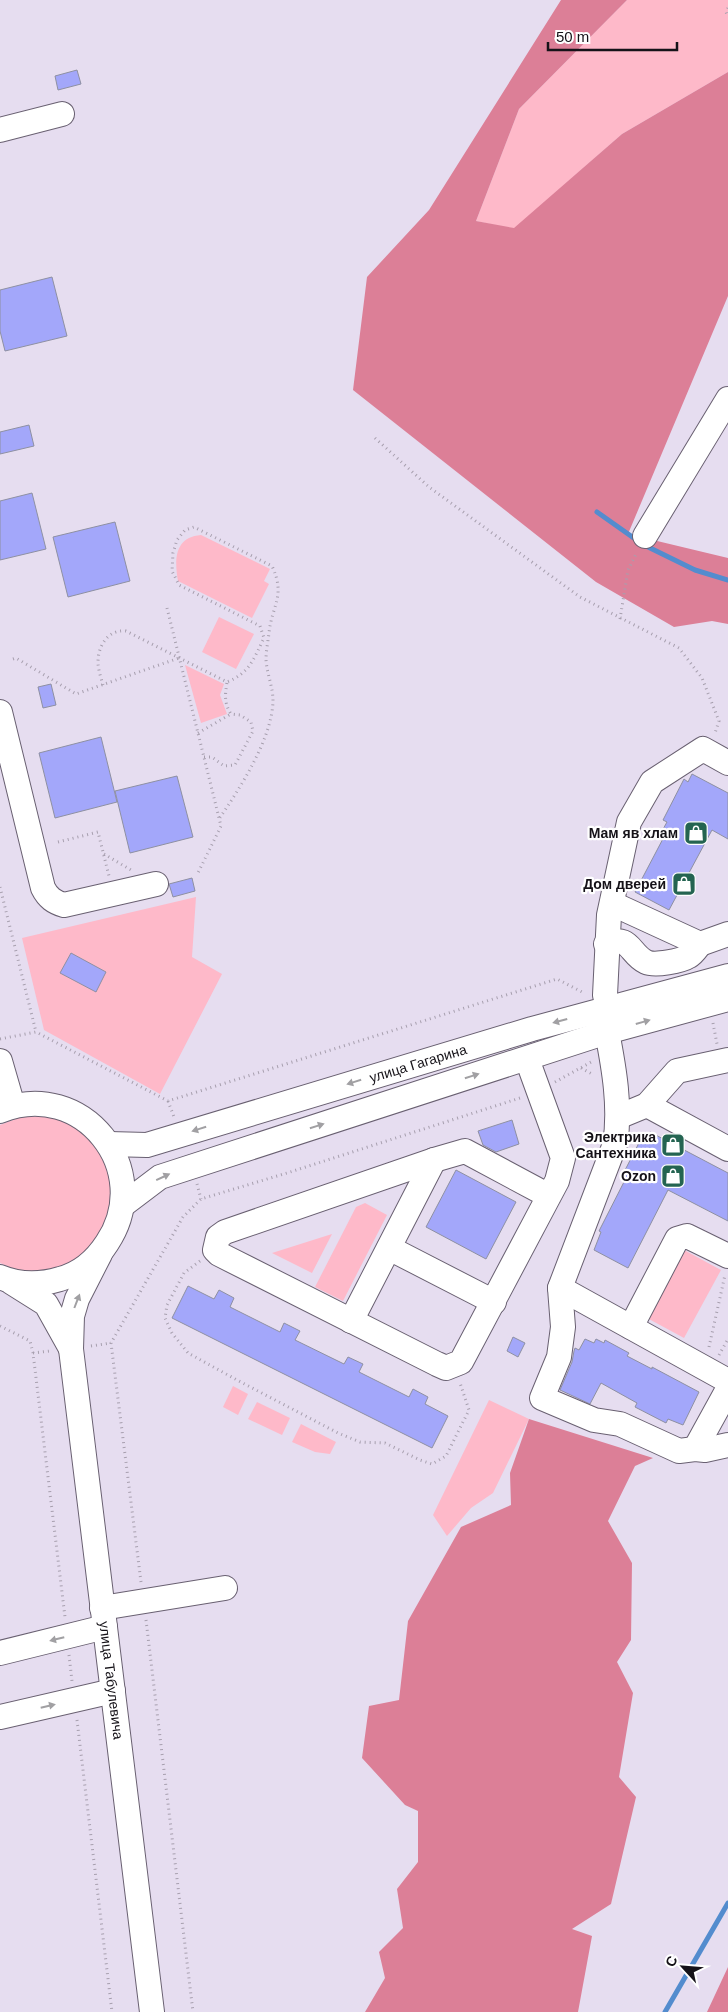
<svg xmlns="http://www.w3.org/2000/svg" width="728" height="2012" font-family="Arial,sans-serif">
  <rect width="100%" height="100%" fill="#e6ddf0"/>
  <g fill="#feb9c9">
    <polygon points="627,0 728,0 728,72 622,134 514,229 476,221 519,109"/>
    <path d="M201,535L270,569L264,581L269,584L252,618L178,581C174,559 175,537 201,535Z"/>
    <polygon points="219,617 254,634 236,669 202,652"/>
    <polygon points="185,665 224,684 220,695 227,714 201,723"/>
    <polygon points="196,897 192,957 222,974 160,1094 44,1030 22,938"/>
    <path d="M21,1117C30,1117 42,1115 51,1117C66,1120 80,1129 90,1140C130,1181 115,1245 62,1266C49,1271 31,1274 17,1271C12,1269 6,1265 0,1263V1125Z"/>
    <polygon points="365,1203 387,1215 343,1301 315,1287 356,1207"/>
    <polygon points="332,1234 312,1273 272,1253"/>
    <polygon points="684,1250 721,1270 684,1338 647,1318"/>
    <polygon points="233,1386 248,1394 238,1415 223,1407"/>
    <polygon points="489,1400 529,1419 493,1493 471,1508 447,1536 433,1515"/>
    <polygon points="257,1402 290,1418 282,1435 248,1419"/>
    <polygon points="301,1424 336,1442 330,1454 315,1452 292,1442"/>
  </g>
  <g fill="#dc7f97">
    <polygon points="561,0 627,0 519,109 476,221 514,228 622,134 728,72 728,296 628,534 728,558 728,624 712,621 674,627 596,582 353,390 367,277 429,210"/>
    <polygon points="529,1419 653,1458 635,1466 608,1521 632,1563 631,1640 617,1662 633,1693 619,1777 636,1797 611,1904 572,1929 592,1936 578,2012 365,2012 385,1978 379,1952 403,1928 397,1889 418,1862 418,1811 405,1805 362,1758 369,1706 399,1700 408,1621 461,1527 511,1505 510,1473"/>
    <polygon points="728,1967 728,2012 707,2012"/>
  </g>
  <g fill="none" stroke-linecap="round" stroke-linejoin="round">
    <g stroke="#538cce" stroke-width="5">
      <polyline points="597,512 638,541"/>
      <polyline points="644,545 695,570 728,580"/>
      <polyline points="665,2012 728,1903"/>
    </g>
  </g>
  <g fill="#a3a7fa" stroke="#8e90a2">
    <polygon points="77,70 81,84 58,90 55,76"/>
    <polygon points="52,277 67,336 5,351 0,331 0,290"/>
    <polygon points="29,425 34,446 0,454 0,432"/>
    <polygon points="32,493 46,549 0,560 0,501"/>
    <polygon points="115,522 130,581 68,597 53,537"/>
    <polygon points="51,684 56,705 43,708 38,687"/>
    <polygon points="101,737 117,802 55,818 39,753"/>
    <polygon points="692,774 728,793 728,839 712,830 669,910 635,892 666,833 662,831 667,822 663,820 684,779 688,782"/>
    <polygon points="177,776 193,837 130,853 115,791"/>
    <polygon points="192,878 195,891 173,897 169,884"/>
    <polygon points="71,953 106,972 96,992 60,973"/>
    <polygon points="512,1120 519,1144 496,1152 483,1145 478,1131"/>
    <polygon points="650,1132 728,1173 728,1221 668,1190 628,1268 594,1250 601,1232 599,1231 626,1178 622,1176 642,1137 646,1139"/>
    <polygon points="456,1170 516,1202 486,1259 426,1227"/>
    <polygon points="188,1286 214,1299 219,1290 234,1298 230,1307 280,1332 284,1323 300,1331 295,1340 344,1364 348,1357 363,1364 359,1372 409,1397 413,1389 428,1397 425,1404 448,1416 432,1448 172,1318"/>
    <polygon points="513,1337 525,1343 518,1357 507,1351"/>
    <polygon points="585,1339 594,1343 596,1339 604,1343 605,1340 629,1353 627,1356 652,1369 652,1367 699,1392 683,1425 668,1419 666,1423 635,1407 637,1403 601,1383 590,1404 560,1390 572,1362 574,1351 575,1348 579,1350"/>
  </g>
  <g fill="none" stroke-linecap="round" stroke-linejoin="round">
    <g stroke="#696071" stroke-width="26">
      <g id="minor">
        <polyline points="0,130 62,114"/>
        <polyline points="645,536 728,399"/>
        <path d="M0,712L43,888C48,898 54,902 64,905L156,884"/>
        <polyline points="613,904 700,944 728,934"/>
        <path d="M606,944C631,934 629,954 646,962C655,966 681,961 689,956C693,954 697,948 700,944"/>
        <polyline points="608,1008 605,995 609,915 629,822 652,782 703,749 728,763"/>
        <path d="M607,1032C614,1068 621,1108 615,1144L560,1288L563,1327L559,1357L542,1398L594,1420L620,1424L679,1451L695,1449L705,1450L728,1445"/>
        <polyline points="527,1059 563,1158 557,1181 549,1196 461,1362 446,1368 437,1364 219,1254 215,1250 218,1237 225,1232 434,1160 465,1151 549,1196"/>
        <polyline points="0,1061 13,1106"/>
        <polyline points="647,1105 728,1149"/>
        <path d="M0,1111C82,1077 156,1170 107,1243C96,1260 80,1274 60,1279C40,1285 19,1285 0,1277"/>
        <polyline points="618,1117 647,1105 677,1071 728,1060"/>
        <path id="s1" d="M109,1144L147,1145L532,1029L728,976"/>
        <polyline points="123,1205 160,1177 607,1032 728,999"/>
        <polyline points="389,1248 494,1302"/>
        <path id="s2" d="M100,1254L77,1299L72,1316L71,1349L152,2012"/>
        <polyline points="11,1282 46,1304 70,1347"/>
        <polyline points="560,1288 728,1381"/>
        <polyline points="351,1321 434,1160"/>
        <polyline points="631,1327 677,1239 687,1236 728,1256"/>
        <polyline points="695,1449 728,1389"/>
        <polyline points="102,1608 225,1588"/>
        <polyline points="0,1653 105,1627"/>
        <polyline points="0,1717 113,1691"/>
      </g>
    </g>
    <g stroke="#a79fae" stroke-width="3" stroke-dasharray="1 4" stroke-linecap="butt">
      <polyline points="728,8 726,12 728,17"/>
      <polyline points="375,438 429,487 580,597 679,648 702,678 719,721 715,733"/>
      <polyline points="167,608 221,826 197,875"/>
      <polyline points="620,619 628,570 637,552"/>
      <polyline points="13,659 16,658 76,694 179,658"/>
      <path d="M103,685C101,678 98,669 98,662C98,645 109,629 126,631L227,682C250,673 254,658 264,638L260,626L179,585L172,571L173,553L177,540L185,530L194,527L272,566C286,596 272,605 269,633C268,641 266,651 266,660C267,674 273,687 273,701C272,739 240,788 219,819"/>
      <polyline points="198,733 231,714"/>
      <path d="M204,757H212L224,766L235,765L253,731L251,722L240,715L231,714C224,703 225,695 227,682"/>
      <polyline points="58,842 98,832 109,876"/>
      <polyline points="104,854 131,870"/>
      <polyline points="0,887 36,1032"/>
      <polyline points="713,1023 717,1044"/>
      <polyline points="0,1039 36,1032 168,1101 557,979 584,993"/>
      <polyline points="581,1068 594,1075"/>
      <polyline points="555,1082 593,1061"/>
      <polyline points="168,1101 174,1117"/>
      <polyline points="197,1184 201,1199"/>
      <polyline points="200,1261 184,1273 167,1305 165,1318 172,1333 188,1353 237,1380 338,1433 360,1442 385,1443 420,1460 432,1464 446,1456 469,1410 460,1383"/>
      <polyline points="0,1326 30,1341 33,1353 65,1617"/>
      <polyline points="91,1346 111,1343"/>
      <polyline points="709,1347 725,1275"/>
      <polyline points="33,1353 50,1351"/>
      <polyline points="719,1355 728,1339"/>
      <polyline points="141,1582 111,1343 183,1217 201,1199 287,1173 520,1098"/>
      <polyline points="146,1620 193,2012"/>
      <polyline points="69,1655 72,1681"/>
      <polyline points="77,1720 112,2012"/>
    </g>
    <use href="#minor" stroke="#fff" stroke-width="24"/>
  </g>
  <defs><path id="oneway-solid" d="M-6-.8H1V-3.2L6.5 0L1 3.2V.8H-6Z" transform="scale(1.25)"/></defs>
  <g fill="#a1a0a3">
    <use href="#oneway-solid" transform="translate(560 1021) rotate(165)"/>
    <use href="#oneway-solid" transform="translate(643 1022) rotate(-16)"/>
    <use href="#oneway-solid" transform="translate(472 1076) rotate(-18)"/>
    <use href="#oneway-solid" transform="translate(354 1082) rotate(163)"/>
    <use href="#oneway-solid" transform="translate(317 1126) rotate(-18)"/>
    <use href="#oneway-solid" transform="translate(199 1129) rotate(163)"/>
    <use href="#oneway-solid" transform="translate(163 1177) rotate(-25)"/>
    <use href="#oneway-solid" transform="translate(77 1301) rotate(-69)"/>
    <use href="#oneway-solid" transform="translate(57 1639) rotate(166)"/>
    <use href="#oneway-solid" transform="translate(48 1706) rotate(-13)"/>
  </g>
  <defs>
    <g id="shop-square" transform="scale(1.25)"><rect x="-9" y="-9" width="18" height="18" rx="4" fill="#246451" stroke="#fff"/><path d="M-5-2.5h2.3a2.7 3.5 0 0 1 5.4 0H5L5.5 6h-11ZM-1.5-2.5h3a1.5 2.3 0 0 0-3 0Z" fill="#fff"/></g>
  </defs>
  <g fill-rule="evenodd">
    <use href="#shop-square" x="696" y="833"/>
    <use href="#shop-square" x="684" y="884"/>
    <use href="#shop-square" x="673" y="1145"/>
    <use href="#shop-square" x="673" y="1176"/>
  </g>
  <g text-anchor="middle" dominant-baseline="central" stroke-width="4.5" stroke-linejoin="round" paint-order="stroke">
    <g font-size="14" font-weight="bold" fill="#151218" stroke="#fff" text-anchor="end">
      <text x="678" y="833">Мам яв хлам</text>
      <text x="666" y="884">Дом дверей</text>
      <text x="656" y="1137">Электрика<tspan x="656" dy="16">Сантехника</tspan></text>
      <text x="656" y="1176">Ozon</text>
    </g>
    <g font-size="14" fill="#151218" stroke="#fff">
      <text stroke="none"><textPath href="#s1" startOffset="321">улица Гагарина</textPath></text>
      <text stroke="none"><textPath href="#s2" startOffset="435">улица Табулевича</textPath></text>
    </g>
  </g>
  <g transform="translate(683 1967) rotate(296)" stroke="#ffffff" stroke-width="4" paint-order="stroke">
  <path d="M0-4L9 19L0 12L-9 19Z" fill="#151218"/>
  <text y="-8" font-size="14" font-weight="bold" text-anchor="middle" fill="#151218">С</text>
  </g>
  <path d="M548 42v8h129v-8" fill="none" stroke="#151218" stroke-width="2.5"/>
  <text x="556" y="42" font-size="15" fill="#151218" stroke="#ffffff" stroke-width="4" paint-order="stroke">50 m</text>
</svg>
